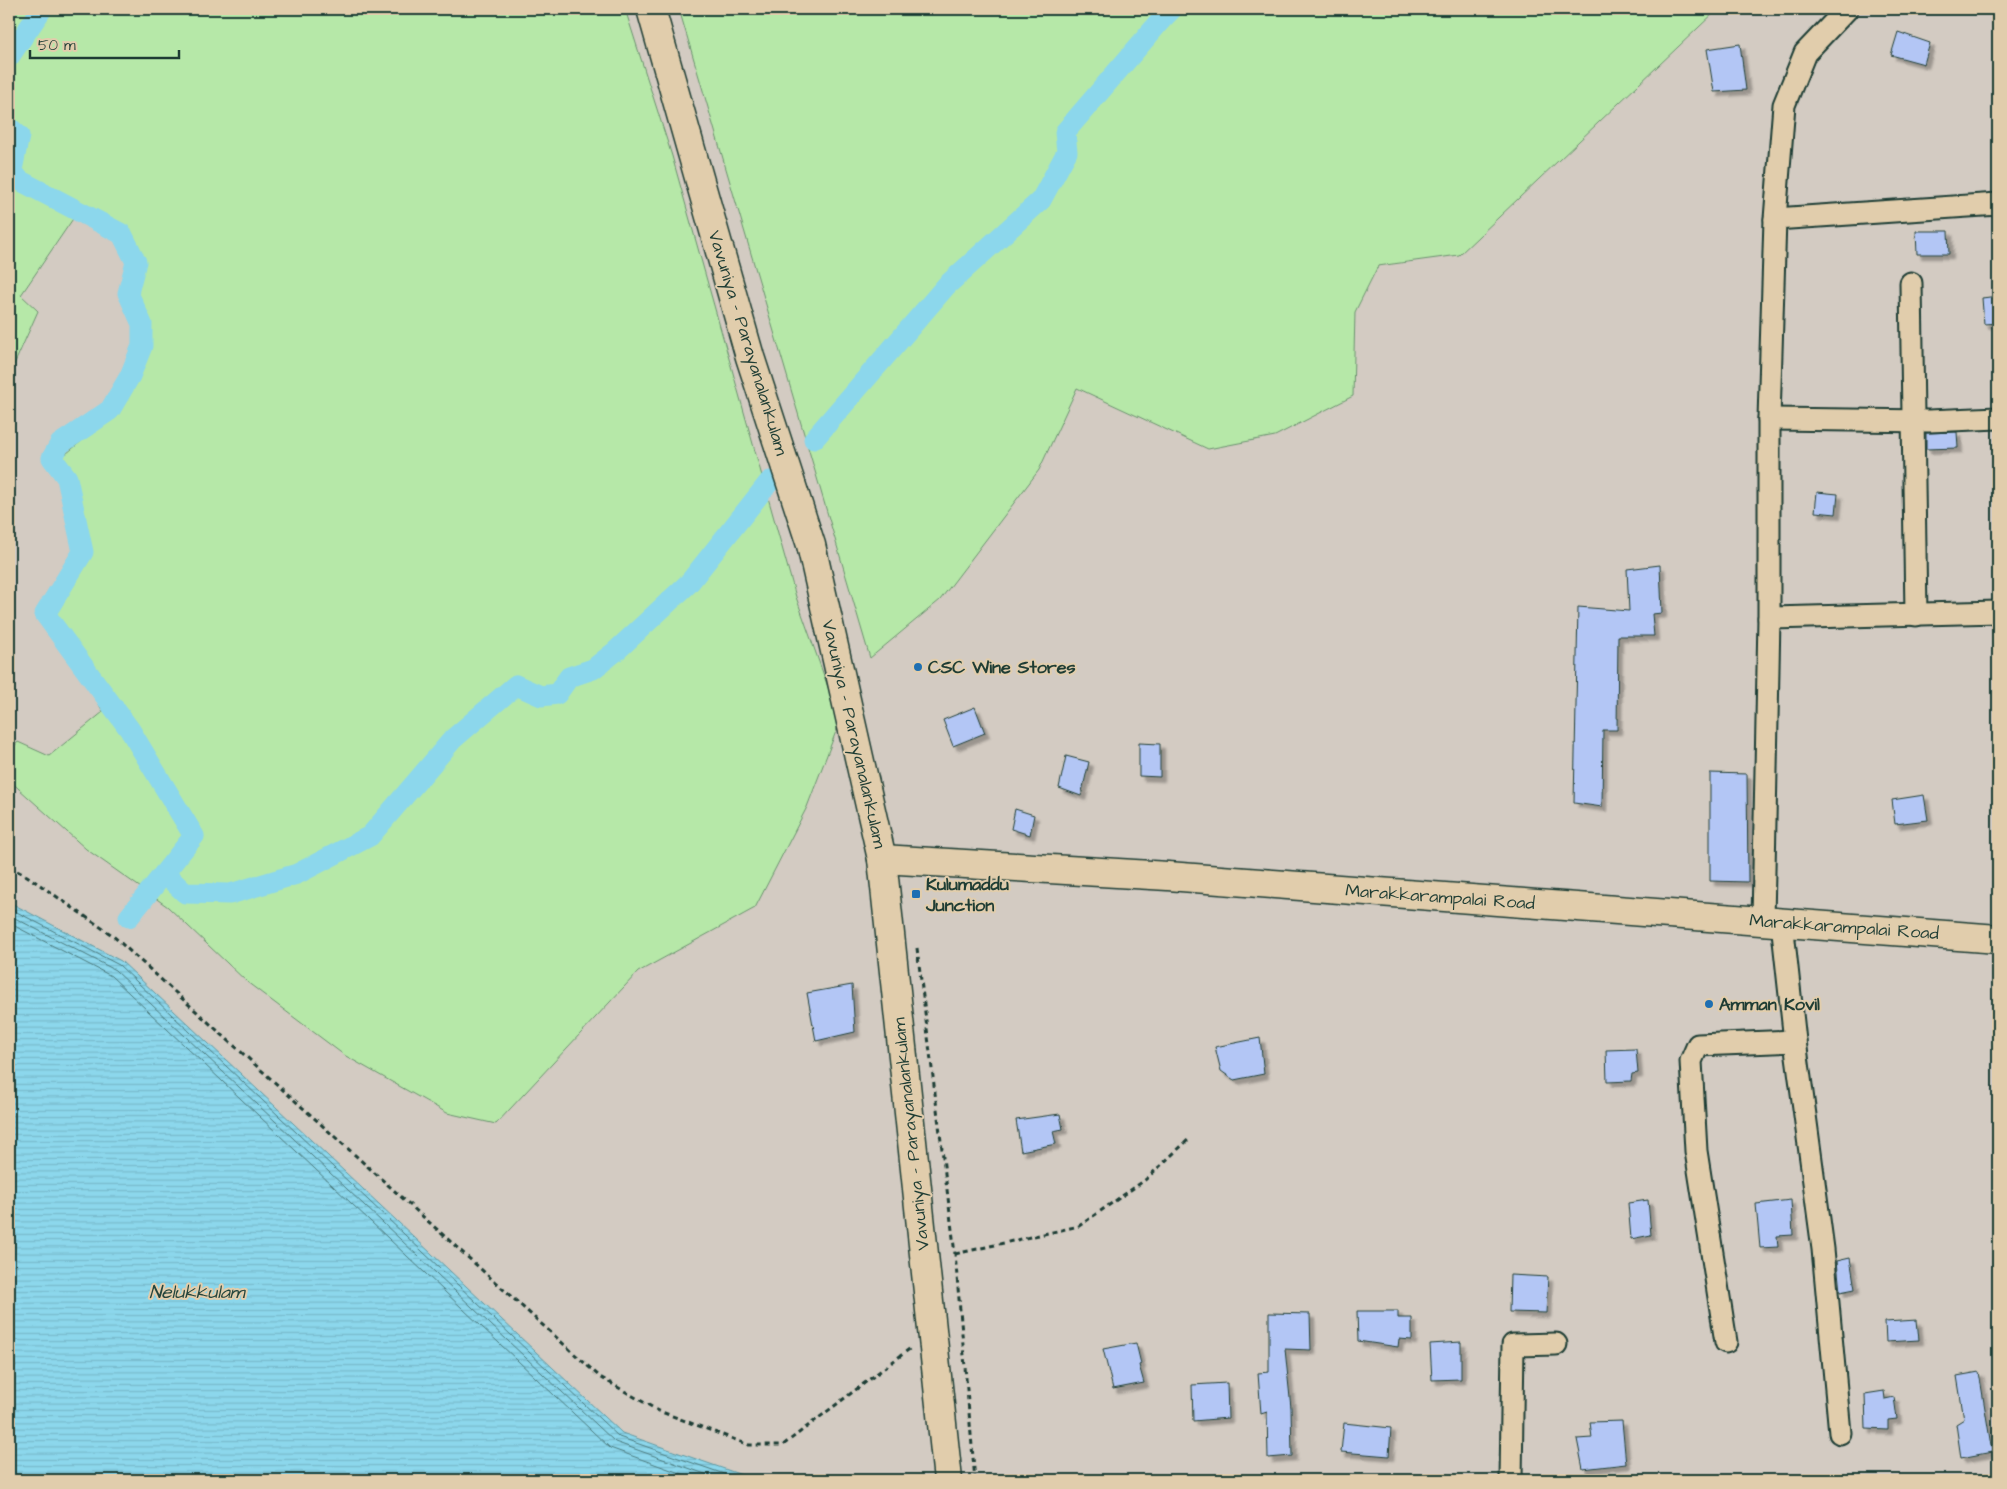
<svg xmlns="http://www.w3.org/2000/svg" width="2007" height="1489" font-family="'Architects Daughter',sans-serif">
  <defs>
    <pattern id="water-rules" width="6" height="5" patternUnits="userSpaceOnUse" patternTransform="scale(1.25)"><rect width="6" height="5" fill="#8cd7ec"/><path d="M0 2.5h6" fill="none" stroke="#78b9cb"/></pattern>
    <filter id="shadow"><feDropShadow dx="4.5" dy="4.5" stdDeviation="1" flood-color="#0004"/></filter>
  </defs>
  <rect width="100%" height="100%" fill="#d3cbc2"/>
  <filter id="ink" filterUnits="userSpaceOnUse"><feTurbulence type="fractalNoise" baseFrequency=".02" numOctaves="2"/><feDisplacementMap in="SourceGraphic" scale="10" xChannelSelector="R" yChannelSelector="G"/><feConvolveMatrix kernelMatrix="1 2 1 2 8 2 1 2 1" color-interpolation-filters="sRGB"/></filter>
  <g filter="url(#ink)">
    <g fill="#b6e8a8" stroke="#6a926e">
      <polygon points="9,9 625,9 672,156 796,597 840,721 807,807 755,908 638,972 496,1124 447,1113 344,1055 247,982 168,907 86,849 9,780 9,752 18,742 49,756 103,712 52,614 88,550 76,488 61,458 106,421 130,390 144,353 148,316 135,291 124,232 81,207 21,295 38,311 9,376"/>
      <polygon points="679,9 1718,9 1459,255 1378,266 1355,312 1353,396 1275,436 1208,449 1077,388 1039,470 940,600 870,658"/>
    </g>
    <polygon fill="url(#water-rules)" stroke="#6099a2" points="9,902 121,961 622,1433 756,1480 9,1480"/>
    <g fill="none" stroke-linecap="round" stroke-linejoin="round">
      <g stroke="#4b7b7e" stroke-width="1">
        <polyline points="9,908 119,965 619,1437 741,1480"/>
        <polyline points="9,915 115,970 615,1442 722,1480"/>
        <polyline points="9,923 111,976 610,1448 699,1480"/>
      </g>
      <g stroke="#8cd7ec" stroke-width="21">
        <polyline points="9,57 42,9"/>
        <polyline points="9,127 19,136 12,170 19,180 122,234 136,262 128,293 142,324 142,346 130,376 110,410 60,444 52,458 67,478 83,552 45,614 130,730 194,836 129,917"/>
        <polyline points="814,439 946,286 1041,200 1067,152 1065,132 1163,18 1172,9"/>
        <polyline points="165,874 185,893 230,894 297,874 370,836 453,739 516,685 541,696 557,694 569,677 593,669 616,651 689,583 770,481"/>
      </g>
    </g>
    <g fill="#b3c6f5" stroke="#1f3d34" filter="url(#shadow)">
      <polygon points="1898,32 1930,43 1924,64 1891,55"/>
      <polygon points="1740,44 1746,90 1714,92 1707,49"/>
      <polygon points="1916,231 1948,231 1949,254 1917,254"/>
      <polygon points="1998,296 1998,323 1984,324 1982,298"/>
      <polygon points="1957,432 1958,448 1926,449 1926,433"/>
      <polygon points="1817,492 1838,494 1836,514 1815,512"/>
      <polygon points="1660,565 1662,613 1652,614 1654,636 1618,636 1617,730 1603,730 1602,807 1574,803 1578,607 1629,611 1627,569"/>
      <polygon points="975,707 985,733 953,746 943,720"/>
      <polygon points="1139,743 1160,744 1160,777 1139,776"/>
      <polygon points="1066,756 1089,762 1081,796 1059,788"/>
      <polygon points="1710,773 1747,774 1748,882 1710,881"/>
      <polygon points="1924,795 1928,820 1895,824 1892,800"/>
      <polygon points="1015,809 1034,815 1030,835 1011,829"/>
      <polygon points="852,985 855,1032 816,1041 807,993"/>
      <polygon points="1260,1038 1264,1074 1234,1080 1221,1071 1215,1047"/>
      <polygon points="1636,1049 1638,1073 1632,1074 1631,1081 1607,1082 1606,1050"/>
      <polygon points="1060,1114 1063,1129 1053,1131 1056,1144 1021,1151 1016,1120"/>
      <polygon points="1648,1200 1651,1235 1631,1239 1628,1203"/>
      <polygon points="1791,1200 1793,1235 1777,1236 1778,1247 1760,1248 1756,1204"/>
      <polygon points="1850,1258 1855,1289 1840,1292 1837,1261"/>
      <polygon points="1510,1275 1548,1277 1546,1313 1509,1312"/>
      <polygon points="1357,1311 1398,1311 1398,1318 1412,1318 1412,1340 1399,1339 1398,1347 1358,1341"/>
      <polygon points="1269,1313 1310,1314 1311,1350 1285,1349 1291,1408 1292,1456 1268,1458 1267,1412 1261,1414 1258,1373 1269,1372"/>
      <polygon points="1917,1320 1919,1340 1886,1342 1885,1322"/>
      <polygon points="1461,1342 1461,1379 1432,1380 1430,1344"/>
      <polygon points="1136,1343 1141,1364 1139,1365 1144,1383 1113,1389 1103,1349"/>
      <polygon points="1979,1372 1992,1452 1961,1458 1956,1424 1964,1419 1957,1376"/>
      <polygon points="1227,1383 1228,1418 1193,1421 1192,1385"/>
      <polygon points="1884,1391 1885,1399 1894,1397 1897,1419 1888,1420 1888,1430 1866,1429 1865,1394"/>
      <polygon points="1622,1421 1626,1464 1583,1469 1577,1439 1592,1438 1590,1422"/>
      <polygon points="1344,1423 1391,1428 1389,1456 1341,1452"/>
    </g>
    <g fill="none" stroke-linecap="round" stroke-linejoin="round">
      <g stroke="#1f3d34" stroke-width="25">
        <g id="street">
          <polyline points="1775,219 1998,204"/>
          <polyline points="1911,283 1916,615"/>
          <polyline points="1769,419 1929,421 1998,418"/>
          <polyline points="1769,618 1998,612"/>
          <polyline points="1763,921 1769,618 1769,419 1775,219 1784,105 1805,53 1847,9"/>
          <polyline points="1782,922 1795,1041 1823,1249 1840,1433"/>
          <polyline points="1726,1342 1696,1151 1691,1061 1698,1045 1795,1041"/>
          <polyline points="1511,1480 1513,1345 1556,1344"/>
        </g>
      </g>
      <g stroke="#1f3d34" stroke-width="31">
        <polyline id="secondary" points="882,859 1168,876 1998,939"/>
      </g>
      <g stroke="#1f3d34" stroke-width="31">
        <polyline id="highway" points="651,9 750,357 811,545 882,859 948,1480"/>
      </g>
      <g stroke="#1f3d34" stroke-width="3" stroke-dasharray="5 4" stroke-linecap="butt">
        <polyline points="9,867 27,876 112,935 600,1377 659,1411 749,1445 783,1445 912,1347"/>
        <polyline points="917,948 955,1254 975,1480"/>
        <polyline points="955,1254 1079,1226 1145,1180 1188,1140"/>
      </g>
      <use href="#street" stroke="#e1cdac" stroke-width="21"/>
      <use href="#secondary" stroke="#e1cdac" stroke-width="28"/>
      <use href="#highway" stroke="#e1cdac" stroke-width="28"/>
    </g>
  </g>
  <g fill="#1f6fb2" stroke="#e1cdac" stroke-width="2">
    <circle cx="918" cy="667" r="5"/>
    <rect x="911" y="889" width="10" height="10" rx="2.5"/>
    <circle cx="1709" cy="1004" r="5"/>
  </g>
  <g text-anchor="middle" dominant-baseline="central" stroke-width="4" stroke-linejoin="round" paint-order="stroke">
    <g font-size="18" fill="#1f3d34" stroke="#e1cdac">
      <text transform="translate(748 343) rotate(73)">Vavuniya - Parayanalankulam</text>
      <text transform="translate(854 734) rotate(77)">Vavuniya - Parayanalankulam</text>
      <text transform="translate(1440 897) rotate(4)">Marakkarampalai Road</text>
      <text transform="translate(1844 927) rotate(4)">Marakkarampalai Road</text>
      <text transform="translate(911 1134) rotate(-96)">Vavuniya - Parayanalankulam</text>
    </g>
    <g font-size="18" font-weight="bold" fill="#1f3d34" stroke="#e1cdac" text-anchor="start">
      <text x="928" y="667">CSC Wine Stores</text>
      <text x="926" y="884">Kulumaddu<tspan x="926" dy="21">Junction</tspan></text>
      <text x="1719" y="1004">Amman Kovil</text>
    </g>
    <g font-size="19" font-style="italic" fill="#24453d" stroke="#e1cdac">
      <text x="197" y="1292">Nelukkulam</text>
    </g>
  </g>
  <rect width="2007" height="1489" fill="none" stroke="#e1cdac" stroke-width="30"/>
  <rect x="15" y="15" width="1977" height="1459" fill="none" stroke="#1f3d34" stroke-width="2" filter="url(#ink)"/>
  <path d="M30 50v8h149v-8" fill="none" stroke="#1f3d34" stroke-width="2.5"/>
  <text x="38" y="50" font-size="15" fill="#1f3d34" stroke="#e1cdac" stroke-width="4" paint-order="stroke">50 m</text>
</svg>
